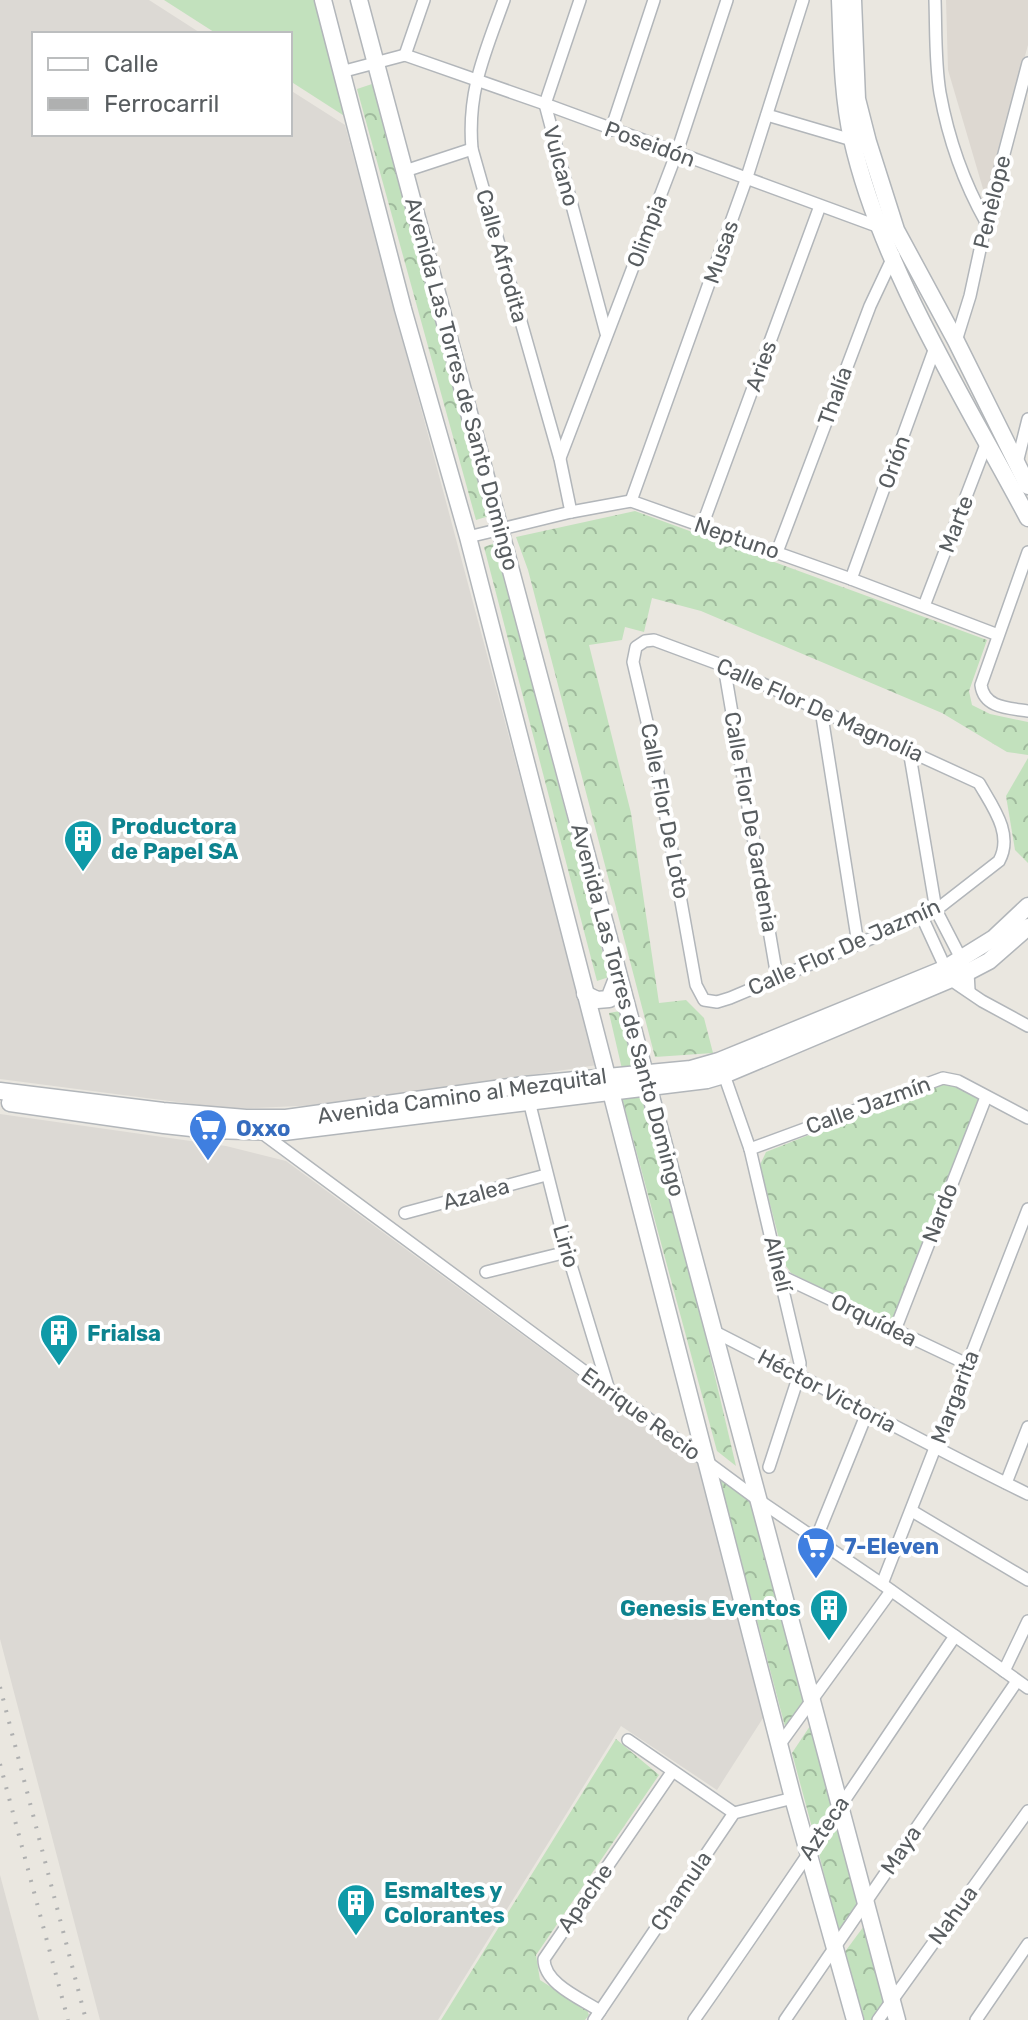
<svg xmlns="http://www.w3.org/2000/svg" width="1028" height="2020" font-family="Rubik,sans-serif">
  <defs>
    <pattern id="forest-crowns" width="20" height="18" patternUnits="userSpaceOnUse" patternTransform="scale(2)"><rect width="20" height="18" fill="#c2e1bd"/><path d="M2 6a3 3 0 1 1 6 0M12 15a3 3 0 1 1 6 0" fill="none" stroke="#a0ba9d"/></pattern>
  </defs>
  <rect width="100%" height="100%" fill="#eae7e0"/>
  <g fill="#dcd9d4">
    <polygon points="0,0 149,0 202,34 34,34 34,134 290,134 290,90 345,125 597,1065 342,1104 231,1109 0,1079"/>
    <polygon points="0,1114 226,1146 286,1161 702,1467 765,1715 717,1790 621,1726 438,2020 100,2020 0,1639"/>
    <polygon points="0,1875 30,1987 39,2020 0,2020"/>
  </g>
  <polygon fill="#ddd8d1" points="946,0 1028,0 1028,45 986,199 948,70"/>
  <polygon fill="#c2e1bd" points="164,0 314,0 346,117 290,81 290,34 217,34"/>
  <g fill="url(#forest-crowns)">
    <polygon points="378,82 489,516 476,520 357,89"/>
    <polygon points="635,511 987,640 969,691 972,705 990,714 1028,722 1028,755 1007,752 942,713 701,611 652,598 644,632 625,627 622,640 589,645 631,813 659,1003 686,1000 704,1018 713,1053 655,1057 528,570 516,537"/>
    <polygon points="495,543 609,977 597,981 484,547"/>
    <polygon points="1028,758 1028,863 1015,850 1006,796"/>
    <polygon points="620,1011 636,1071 622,1069 609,1013"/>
    <polygon points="940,1083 953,1084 978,1097 979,1105 897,1319 887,1321 791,1273 786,1266 760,1165 766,1152"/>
    <polygon points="649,1096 736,1466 717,1451 622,1098"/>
    <polygon points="719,1477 754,1504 809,1705 787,1734"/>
    <polygon points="812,1723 833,1806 814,1835 792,1753"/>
    <polygon points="616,1739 659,1775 536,1955 540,1980 587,2010 589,2015 585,2020 441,2020"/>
    <polygon points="837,1821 860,1908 840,1939 819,1854"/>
    <polygon points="864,1926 885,2001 872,2020 863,2020 844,1953"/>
  </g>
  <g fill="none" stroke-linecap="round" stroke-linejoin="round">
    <g stroke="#b2b6ba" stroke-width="14">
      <g id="street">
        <path d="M504,0C485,53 467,91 472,149L560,459L571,512"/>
        <polyline points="580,0 545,104 606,333"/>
        <path d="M935,0C936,31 935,63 940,93C948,137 964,183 986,222"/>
        <polyline points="405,55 545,104 882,228"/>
        <polyline points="405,55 424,0"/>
        <polyline points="341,72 405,55"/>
        <polyline points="767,115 852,140"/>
        <polyline points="611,130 654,0"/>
        <polyline points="405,171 472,149"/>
        <polyline points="956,341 970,296 986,222 1028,63"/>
        <polyline points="560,458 677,152 727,0"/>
        <polyline points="1017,463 1028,419"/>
        <polyline points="631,501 746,180 803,0"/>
        <polyline points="702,526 820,206"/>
        <polyline points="468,537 571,512 631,501 851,579 998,635"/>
        <polyline points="777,552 870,306 894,255"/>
        <path d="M1028,552L981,685C984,708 1008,708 1028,711"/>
        <polyline points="851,579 936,345"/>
        <polyline points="924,606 987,442"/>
        <path d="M654,640L724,666L979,783C992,806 1014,834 999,861L936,910L922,917L730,998L717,1002L704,1000L696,985L655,756L633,662L636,647L645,641Z"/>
        <polyline points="724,666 777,977"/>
        <polyline points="821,710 858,944"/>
        <polyline points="909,750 936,910 968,972 969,990"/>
        <polyline points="922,917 951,980 982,1001 1028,1026"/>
        <polyline points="722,1069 750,1149 800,1363 799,1375 769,1467"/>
        <polyline points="529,1101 567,1252 609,1390"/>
        <polyline points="258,1130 757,1499 882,1584 1028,1688"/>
        <polyline points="750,1149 943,1078 958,1081 1028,1118"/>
        <polyline points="405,1213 546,1175"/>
        <polyline points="486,1272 567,1252"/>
        <polyline points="781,1276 967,1364"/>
        <polyline points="895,1330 986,1097"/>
        <path d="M713,1331C818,1384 921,1442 1028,1494"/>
        <polyline points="1006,1483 1028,1427"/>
        <polyline points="912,1511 1028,1580"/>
        <polyline points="816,1539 867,1413"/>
        <polyline points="882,1584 1028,1209"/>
        <polyline points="1004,1671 1028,1621"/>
        <polyline points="628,1740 734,1813"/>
        <polyline points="780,1744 891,1591"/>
        <path d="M600,2011C582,1999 544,1984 544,1959L672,1772"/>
        <polyline points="594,2020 734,1813 793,1798"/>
        <path d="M694,2020C783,1894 868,1764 955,1636"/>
        <polyline points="785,2020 1017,1681"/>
        <polyline points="878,2020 1028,1811"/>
        <polyline points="976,2020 1028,1944"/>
      </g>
    </g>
    <g stroke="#b2b6ba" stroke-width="19">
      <g id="secondary">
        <polyline points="323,0 403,309 468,537 793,1798 855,2020"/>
        <polyline points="359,0 897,2020"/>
        <path d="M840,0C842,46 842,94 852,139C881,268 966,401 1028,518"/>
        <polyline points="853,0 857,99 868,142 896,230 956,341 1028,486"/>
        <polyline points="585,994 597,1000 609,999 618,976"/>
        <polyline points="0,1091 163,1111 246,1118 286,1118 524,1085 691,1069 719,1061 944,969 994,938 1028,906"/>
        <polyline points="10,1103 164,1125 210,1130 284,1132 707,1080 724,1075 968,972 989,961 1028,927"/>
      </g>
    </g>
    <use href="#street" stroke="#fff" stroke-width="11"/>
    <use href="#secondary" stroke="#fff" stroke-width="16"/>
    <g stroke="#afb0b0" stroke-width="4" stroke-dasharray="2 10" stroke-linecap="butt">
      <polyline points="0,1687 86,2020"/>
      <polyline points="0,1764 68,2020"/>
    </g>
  </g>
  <defs>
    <g id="building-pin" transform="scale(2)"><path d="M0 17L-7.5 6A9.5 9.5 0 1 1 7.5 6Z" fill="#0f9aa8" stroke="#fff"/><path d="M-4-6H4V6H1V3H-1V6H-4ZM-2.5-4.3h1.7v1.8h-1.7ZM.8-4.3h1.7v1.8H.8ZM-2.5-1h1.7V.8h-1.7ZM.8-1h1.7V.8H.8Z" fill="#fff"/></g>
    <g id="supermarket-pin" transform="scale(2)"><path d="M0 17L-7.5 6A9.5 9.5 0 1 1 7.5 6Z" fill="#3f7fe0" stroke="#fff"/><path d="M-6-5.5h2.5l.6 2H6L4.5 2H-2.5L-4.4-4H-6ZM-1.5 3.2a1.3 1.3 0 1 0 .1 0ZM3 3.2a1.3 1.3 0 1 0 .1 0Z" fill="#fff"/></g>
  </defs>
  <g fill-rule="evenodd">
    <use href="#building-pin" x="83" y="839"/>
    <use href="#supermarket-pin" x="208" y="1128"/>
    <use href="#building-pin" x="59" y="1333"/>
    <use href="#supermarket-pin" x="816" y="1546"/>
    <use href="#building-pin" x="829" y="1608"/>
    <use href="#building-pin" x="356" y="1903"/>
  </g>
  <g text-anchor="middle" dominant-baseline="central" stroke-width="8" stroke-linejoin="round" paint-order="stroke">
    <g font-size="22" fill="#585d60" stroke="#fff">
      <text transform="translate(650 144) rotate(20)">Poseidón</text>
      <text transform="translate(561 166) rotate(75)">Vulcano</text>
      <text transform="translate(992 202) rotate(-76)">Penèlope</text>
      <text transform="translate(647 231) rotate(-69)">Olimpia</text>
      <text transform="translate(721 252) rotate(-71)">Musas</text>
      <text transform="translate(502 256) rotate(74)">Calle Afrodita</text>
      <text transform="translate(761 366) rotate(-70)">Aries</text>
      <text transform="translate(462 384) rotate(75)">Avenida Las Torres de Santo Domingo</text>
      <text transform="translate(835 396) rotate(-70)">Thalía</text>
      <text transform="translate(894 462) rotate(-70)">Orión</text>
      <text transform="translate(956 524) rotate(-69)">Marte</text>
      <text transform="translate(737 538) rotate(19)">Neptuno</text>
      <text transform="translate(820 710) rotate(24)">Calle Flor De Magnolia</text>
      <text transform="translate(665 811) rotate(79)">Calle Flor De Loto</text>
      <text transform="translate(751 822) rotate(80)">Calle Flor De Gardenia</text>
      <text transform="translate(844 947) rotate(-24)">Calle Flor De Jazmín</text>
      <text transform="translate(628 1010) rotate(75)">Avenida Las Torres de Santo Domingo</text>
      <text transform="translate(462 1096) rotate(-8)">Avenida Camino al Mezquital</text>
      <text transform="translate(868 1105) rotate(-20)">Calle Jazmín</text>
      <text transform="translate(476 1194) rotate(-15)">Azalea</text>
      <text transform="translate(940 1213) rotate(-69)">Nardo</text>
      <text transform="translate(566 1246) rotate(74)">Lirio</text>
      <text transform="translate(778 1264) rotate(76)">Alhelí</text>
      <text transform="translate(874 1320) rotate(26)">Orquídea</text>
      <text transform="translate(827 1391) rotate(28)">Héctor Victoria</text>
      <text transform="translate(955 1397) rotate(-69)">Margarita</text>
      <text transform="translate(641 1414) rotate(36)">Enrique Recio</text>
      <text transform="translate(824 1828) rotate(-56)">Azteca</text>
      <text transform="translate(901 1850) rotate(-56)">Maya</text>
      <text transform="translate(681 1891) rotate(-56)">Chamula</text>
      <text transform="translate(585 1898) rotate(-55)">Apache</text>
      <text transform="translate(953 1915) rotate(-54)">Nahua</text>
    </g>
    <g font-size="22" font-weight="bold" fill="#0d838f" stroke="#fff" text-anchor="start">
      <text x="111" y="826">Productora<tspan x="111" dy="25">de Papel SA</tspan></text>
      <text x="87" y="1333">Frialsa</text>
      <text x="801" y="1608" text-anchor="end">Genesis Eventos</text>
      <text x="384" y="1890">Esmaltes y<tspan x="384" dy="25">Colorantes</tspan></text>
    </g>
    <g font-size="22" font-weight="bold" fill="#366cbe" stroke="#fff" text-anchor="start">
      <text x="236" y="1128">Oxxo</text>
      <text x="844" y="1546">7-Eleven</text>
    </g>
  </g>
  <rect x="32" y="32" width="260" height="104" fill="#ffffff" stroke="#bcbebf" stroke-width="2"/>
  <rect x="48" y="58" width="40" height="12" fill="#ffffff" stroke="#bcbebf" stroke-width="2"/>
  <text x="104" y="72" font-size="24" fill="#585d60">Calle</text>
  <rect x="48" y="98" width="40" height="12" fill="#afb0b0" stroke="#bcbebf" stroke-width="2"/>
  <text x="104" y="112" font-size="24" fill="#585d60">Ferrocarril</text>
</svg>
